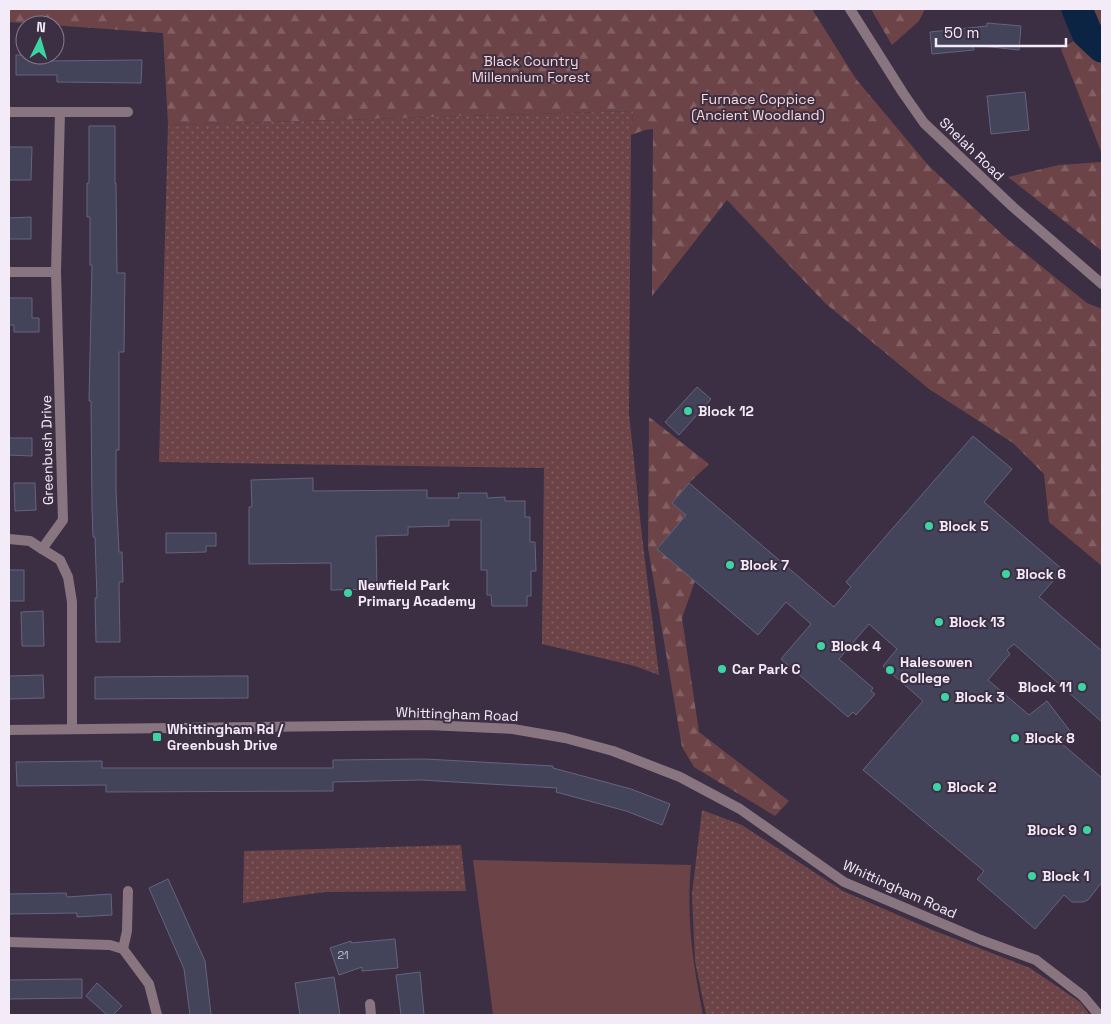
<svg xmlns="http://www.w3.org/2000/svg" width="1111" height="1024" font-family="'Space Grotesk',sans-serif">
  <defs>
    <pattern id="forest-firs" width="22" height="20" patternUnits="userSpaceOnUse" patternTransform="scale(1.25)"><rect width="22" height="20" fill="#6c4447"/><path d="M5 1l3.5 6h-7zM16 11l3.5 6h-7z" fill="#825f62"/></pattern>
    <pattern id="park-dots" width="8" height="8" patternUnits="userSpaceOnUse" patternTransform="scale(1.25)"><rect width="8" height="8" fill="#6c4447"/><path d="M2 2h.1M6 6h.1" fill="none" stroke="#825f62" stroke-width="1.8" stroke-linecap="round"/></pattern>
  </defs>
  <rect width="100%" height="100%" fill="#3d2f43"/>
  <path fill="#6c4447" d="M473,860L691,865C686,918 693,964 703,1015H493Z"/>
  <g fill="url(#forest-firs)">
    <polygon points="9,9 812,9 856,79 928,165 1005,237 1087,303 1102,309 1102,566 1049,522 1044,474 1013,443 929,389 825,303 727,200 652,296 653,129 645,130 631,135 633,111 168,125 163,33 9,22"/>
    <polygon points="871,9 925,9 919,21 892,45"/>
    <polygon points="1077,9 1102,9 1102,154 1061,49 1086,33"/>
    <polygon points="1102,162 1102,251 1008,177 1059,165"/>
    <polygon points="649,417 709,464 689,483 672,503 687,516 657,548 695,581 682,618 699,732 789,801 775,816 694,767 682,747 648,548"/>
  </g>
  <g fill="url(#park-dots)">
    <polygon points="633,111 631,135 629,414 642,536 659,675 635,666 542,644 544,468 159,462 168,125"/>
    <polygon points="702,810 742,825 843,891 930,929 1030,968 1080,1002 1090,1015 706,1015 695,961 692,894"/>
    <polygon points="461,845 466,891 325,892 243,903 244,851"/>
  </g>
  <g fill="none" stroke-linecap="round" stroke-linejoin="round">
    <polyline stroke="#0c2443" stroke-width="31" points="1077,9 1087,33 1102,47"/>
  </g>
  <g fill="#43435a" stroke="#65647e">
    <polygon points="987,23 1021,26 1019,50 973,45 974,50 932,54 930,32 987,26"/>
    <polygon points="16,55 47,55 47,61 142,60 141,83 57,82 57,75 16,75"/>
    <polygon points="1025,92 1029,130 991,134 987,96"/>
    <polygon points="89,126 115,126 115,183 116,183 117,273 125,273 124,352 119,352 119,450 116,450 116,490 119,552 122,552 123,582 119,582 120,642 96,642 95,598 97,598 95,537 93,537 92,507 91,401 89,401 92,265 90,265 90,217 87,217 87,183 89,183"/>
    <polygon points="9,147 32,147 31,180 9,180"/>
    <polygon points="31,217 31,239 9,239 9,218"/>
    <polygon points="9,298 32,298 32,318 39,318 39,332 14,332 14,325 9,325"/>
    <polygon points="697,387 711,399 679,435 665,422"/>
    <polygon points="973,436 1012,469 984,502 1063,570 1039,597 1102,651 1102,722 1014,644 1007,650 1010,654 988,680 1029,715 1047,701 1070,731 1061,743 1102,778 1102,882 1088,900 1083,902 1072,902 1064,895 1035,929 977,879 984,871 863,770 923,701 883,666 897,649 869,624 839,659 873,688 871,691 875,694 856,715 853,712 848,717 781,659 811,624 786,602 758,635 657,549 686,515 672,503 689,483 834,607 851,587 846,582"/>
    <polygon points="9,438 32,438 32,456 9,455"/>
    <polygon points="313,478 313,491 427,490 427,498 459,498 458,493 487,493 487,498 505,497 505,501 525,501 525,517 530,517 530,542 535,542 536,571 531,571 531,596 527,596 527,606 492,606 491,595 487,595 487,570 481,570 481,520 449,520 449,526 408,527 408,535 376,536 377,589 331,590 331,563 249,564 249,507 252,507 251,480"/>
    <polygon points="14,483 35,483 36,510 15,511"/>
    <polygon points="166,533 216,533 216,546 206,546 206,552 166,553"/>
    <rect x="9" y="570" width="15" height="31"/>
    <polygon points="43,611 44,646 22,646 21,612"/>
    <polygon points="43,675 44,698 9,699 9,676"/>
    <polygon points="235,676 248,676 248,698 95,699 95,677"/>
    <polygon points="425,759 553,766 553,768 631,789 670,804 662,825 626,811 556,792 557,788 421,780 333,782 333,791 106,792 106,785 17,786 16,762 102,761 102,768 333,768 333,760"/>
    <polygon points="168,879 205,961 211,1015 190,1015 184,969 149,888"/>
    <polygon points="66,893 67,897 111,894 112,915 77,917 77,913 9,914 9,894"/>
    <polygon points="395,939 398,968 362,971 362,967 339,975 330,948 351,941 351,943"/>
    <polygon points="420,972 424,1015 401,1015 396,975"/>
    <polygon points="334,977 340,1015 300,1015 295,983"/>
    <polygon points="82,979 82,998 9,999 9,980"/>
    <polygon points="97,983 122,1006 113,1015 107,1015 86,996"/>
  </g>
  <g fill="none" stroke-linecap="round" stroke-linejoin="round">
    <g stroke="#897580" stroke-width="10">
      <polyline points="850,9 903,93 924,123 1013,207 1102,284"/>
      <polyline points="9,112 128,112"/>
      <polyline points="60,112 56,272 63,520 42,549 60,560 68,577 72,602 72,729"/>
      <polyline points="9,272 56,272"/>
      <polyline points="9,539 30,541 42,549"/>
      <polyline points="9,730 428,725 513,729 565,738 613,751 680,777 740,809 844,882 981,940 1036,960 1083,996 1099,1015"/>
      <polyline points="9,942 110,945 123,949 149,984 157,1015"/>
      <polyline points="123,949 127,931 128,891"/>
      <polyline points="370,1004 371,1015"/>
    </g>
  </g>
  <g fill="#3dd4a3" stroke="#3d2f43" stroke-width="2">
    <circle cx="688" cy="411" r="5"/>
    <circle cx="929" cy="526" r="5"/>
    <circle cx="730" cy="565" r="5"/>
    <circle cx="1006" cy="574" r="5"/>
    <circle cx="348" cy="593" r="5"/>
    <circle cx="939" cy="622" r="5"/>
    <circle cx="821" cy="646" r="5"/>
    <circle cx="722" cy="669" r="5"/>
    <circle cx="890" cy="670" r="5"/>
    <circle cx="1082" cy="687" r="5"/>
    <circle cx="945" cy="697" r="5"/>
    <rect x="152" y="732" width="10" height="10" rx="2.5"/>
    <circle cx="1015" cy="738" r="5"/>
    <circle cx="937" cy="787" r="5"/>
    <circle cx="1087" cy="830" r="5"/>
    <circle cx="1032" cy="876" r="5"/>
  </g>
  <g text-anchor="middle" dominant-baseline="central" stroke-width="4" stroke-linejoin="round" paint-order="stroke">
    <g font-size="11" fill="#c8c1d0">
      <text x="343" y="955">21</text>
    </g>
    <g font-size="14" fill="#fbd9da" stroke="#3d2f43">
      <text x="531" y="61">Black Country<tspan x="531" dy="16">Millennium Forest</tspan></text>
      <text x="758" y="99">Furnace Coppice<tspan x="758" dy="16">(Ancient Woodland)</tspan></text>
    </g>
    <g font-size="14" fill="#f4ebf8" stroke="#3d2f43">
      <text transform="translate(972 149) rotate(44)">Shelah Road</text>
      <text transform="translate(47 450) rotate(-91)">Greenbush Drive</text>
      <text transform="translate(457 714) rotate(2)">Whittingham Road</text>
      <text transform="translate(900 889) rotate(24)">Whittingham Road</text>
    </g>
    <g font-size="14" font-weight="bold" fill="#f4ebf8" stroke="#3d2f43" text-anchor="start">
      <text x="698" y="411">Block 12</text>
      <text x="939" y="526">Block 5</text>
      <text x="740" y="565">Block 7</text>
      <text x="1016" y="574">Block 6</text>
      <text x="358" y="585">Newfield Park<tspan x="358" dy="16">Primary Academy</tspan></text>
      <text x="949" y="622">Block 13</text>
      <text x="831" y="646">Block 4</text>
      <text x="900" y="662">Halesowen<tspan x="900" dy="16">College</tspan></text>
      <text x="732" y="669">Car Park C</text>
      <text x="1072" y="687" text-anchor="end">Block 11</text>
      <text x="955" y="697">Block 3</text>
      <text x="167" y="729">Whittingham Rd /<tspan x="167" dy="16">Greenbush Drive</tspan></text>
      <text x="1025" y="738">Block 8</text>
      <text x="947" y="787">Block 2</text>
      <text x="1077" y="830" text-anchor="end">Block 9</text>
      <text x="1042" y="876">Block 1</text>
    </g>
  </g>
  <rect width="1111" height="1024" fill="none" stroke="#f4ebf8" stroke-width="20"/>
  <g transform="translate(40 40) rotate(5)"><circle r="24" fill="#3d2f43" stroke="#867a8b"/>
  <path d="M0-4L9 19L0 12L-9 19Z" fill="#3dd4a3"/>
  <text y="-8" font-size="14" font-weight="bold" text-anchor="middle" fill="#f4ebf8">N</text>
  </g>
  <path d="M936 38v8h130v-8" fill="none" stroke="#f4ebf8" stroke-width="2.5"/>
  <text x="944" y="38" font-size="15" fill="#f4ebf8" stroke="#3d2f43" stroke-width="4" paint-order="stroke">50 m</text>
</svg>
